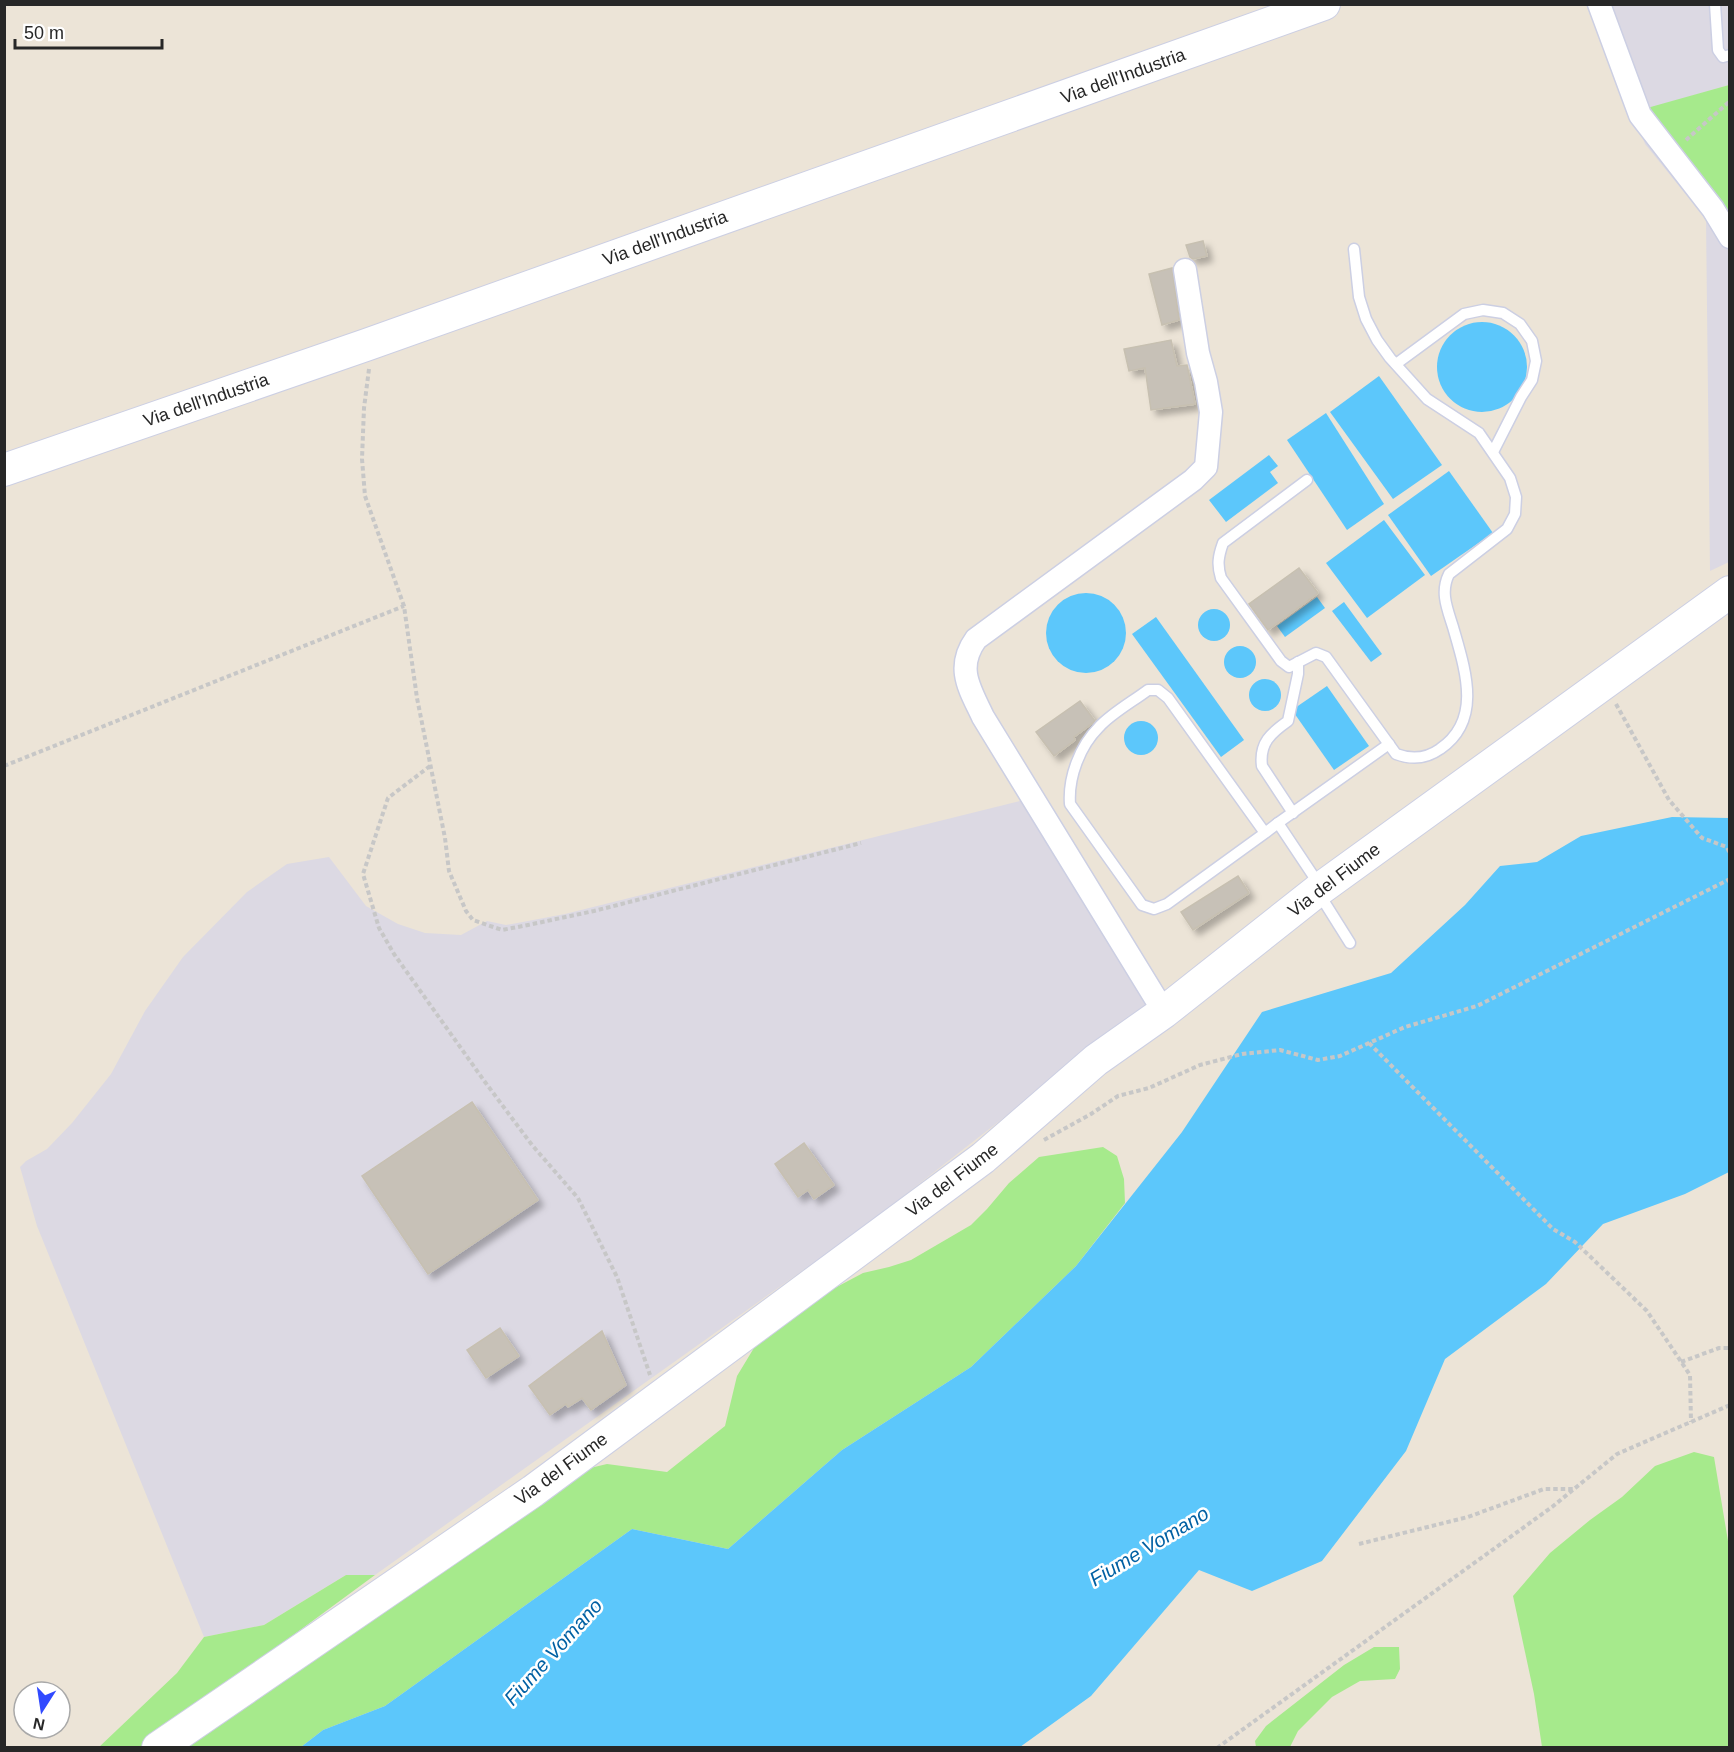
<svg xmlns="http://www.w3.org/2000/svg" width="1734" height="1752" font-family="Helvetica,sans-serif">
  <defs>
    <filter id="shadow"><feDropShadow dx="5.5" dy="5.5" stdDeviation="3" flood-color="#0004"/></filter>
  </defs>
  <rect width="100%" height="100%" fill="#ece4d7"/>
  <g fill="#dcd9e3">
    <polygon points="1593,5 1729,5 1729,85 1647,109 1670,134 1729,225 1729,562 1710,571 1706,219 1645,144"/>
    <polygon points="1032,798 1152,1002 865,1226 375,1575 346,1575 264,1625 204,1637 37,1226 20,1167 26,1161 47,1149 72,1123 111,1074 145,1011 183,957 247,892 287,864 329,857 366,906 398,924 425,933 461,935 487,921 506,925 565,914"/>
  </g>
  <g fill="#a6ea8c">
    <polygon points="1729,85 1729,225 1670,134 1647,108"/>
    <polygon points="1103,1147 1117,1156 1124,1179 1125,1203 1076,1266 971,1367 842,1450 728,1549 632,1529 385,1706 323,1730 301,1747 168,1748 447,1559 531,1512 545,1499 586,1469 607,1464 667,1472 725,1426 737,1376 763,1333 816,1298 863,1273 889,1267 911,1260 971,1225 987,1209 1009,1183 1039,1157"/>
    <polygon points="1694,1452 1714,1457 1729,1547 1729,1747 1542,1747 1534,1694 1513,1596 1550,1553 1590,1520 1622,1497 1655,1466"/>
    <polygon points="346,1575 375,1575 220,1689 147,1747 98,1748 177,1673 204,1637 264,1625"/>
    <polygon points="1374,1647 1399,1647 1400,1669 1395,1679 1360,1681 1332,1697 1298,1731 1290,1747 1256,1747 1255,1741 1266,1726 1344,1665"/>
  </g>
  <g fill="#5cc7fb">
    <circle cx="1482" cy="367" r="45"/>
    <polygon points="1379,376 1442,465 1393,499 1330,412"/>
    <polygon points="1326,413 1384,504 1347,530 1287,440"/>
    <polygon points="1269,455 1278,466 1270,472 1278,483 1226,522 1209,500"/>
    <polygon points="1449,471 1493,533 1431,576 1388,515"/>
    <polygon points="1384,520 1425,575 1367,618 1326,563"/>
    <circle cx="1086" cy="633" r="40"/>
    <polygon points="1317,597 1325,608 1285,637 1277,626"/>
    <polygon points="1344,602 1382,654 1371,662 1332,611"/>
    <circle cx="1214" cy="625" r="16"/>
    <polygon points="1156,617 1244,740 1221,757 1132,634"/>
    <circle cx="1240" cy="662" r="16"/>
    <circle cx="1265" cy="695" r="16"/>
    <polygon points="1327,686 1369,746 1334,770 1292,710"/>
    <circle cx="1141" cy="738" r="17"/>
    <polygon points="1672,817 1729,818 1729,1172 1685,1194 1603,1224 1546,1284 1445,1359 1406,1451 1322,1561 1252,1591 1199,1570 1091,1696 1020,1747 301,1747 323,1730 385,1706 632,1529 728,1549 842,1450 971,1367 1076,1266 1182,1132 1262,1012 1391,973 1465,905 1500,866 1537,862 1581,836"/>
  </g>
  <g fill="#c7c1b7" stroke="#c7c0b1" stroke-width="1.5" filter="url(#shadow)">
    <polygon points="1203,241 1207,256 1193,259 1190,257 1186,245"/>
    <polygon points="1172,268 1179,320 1162,325 1149,274"/>
    <polygon points="1171,340 1177,366 1187,365 1195,404 1151,410 1145,368 1129,371 1124,349"/>
    <polygon points="1299,568 1318,593 1268,630 1249,604"/>
    <polygon points="1080,701 1095,721 1074,737 1075,740 1054,756 1036,732"/>
    <polygon points="1238,876 1249,893 1193,930 1181,912"/>
    <polygon points="472,1102 538,1200 428,1274 362,1176"/>
    <polygon points="804,1143 834,1185 814,1199 808,1190 798,1197 775,1164"/>
    <polygon points="500,1328 519,1356 486,1378 467,1350"/>
    <polygon points="602,1331 626,1385 591,1410 582,1398 568,1407 566,1404 550,1415 529,1386"/>
  </g>
  <g fill="none" stroke-linecap="round" stroke-linejoin="round">
    <g stroke="#cccfe3" stroke-width="13">
      <g id="lane">
        <polyline points="1715,4 1718,50 1723,57 1730,55"/>
        <polyline points="1396,364 1464,314 1483,310 1503,313 1520,324 1532,341 1536,361 1532,380 1521,397 1493,452"/>
        <path d="M1307,480L1223,543C1218,557 1217,565 1221,578L1281,661L1289,667L1316,653L1326,657L1396,754C1412,760 1426,759 1440,749C1483,720 1465,669 1453,627C1447,608 1440,592 1449,574L1507,529L1515,514L1516,497L1510,478L1479,433L1427,399L1390,358L1377,340L1366,319L1359,297L1354,249"/>
        <path d="M1293,813L1262,766C1259,743 1271,733 1288,721L1298,674V662"/>
        <polyline points="1278,823 1320,886"/>
        <path d="M1265,833L1168,698L1158,690H1148C1132,702 1112,713 1099,727C1080,746 1068,777 1070,804L1142,905L1154,909L1167,904L1265,833L1278,823L1389,744"/>
        <polyline points="1318,892 1350,943"/>
      </g>
    </g>
    <g stroke="#cccfe3" stroke-width="25">
      <g id="street">
        <polyline points="1599,4 1640,115 1713,209 1730,237"/>
        <path d="M1164,1012L983,717C970,689 955,668 976,639L1193,480L1206,467L1211,412L1206,382L1198,353L1185,270"/>
      </g>
    </g>
    <g stroke="#cccfe3" stroke-width="34">
      <g id="secondary">
        <polyline points="4,470 366,345 1324,4"/>
        <polyline points="158,1748 533,1491 983,1158 1096,1060 1164,1012 1317,891 1730,592"/>
      </g>
    </g>
    <g stroke="#c7c7c7" stroke-width="4" stroke-dasharray="4.5 3" stroke-linecap="butt">
      <polyline points="1686,140 1730,101"/>
      <polyline points="369,369 364,408 362,459 365,496 404,606 417,698 445,838 449,871 466,911 473,920 502,930 528,925 594,911 861,843"/>
      <polyline points="1616,704 1669,800 1702,838 1727,847 1730,854"/>
      <polyline points="4,766 404,606"/>
      <polyline points="430,766 388,798 363,874 379,928 394,954 485,1082 532,1145 578,1198 617,1277 650,1375"/>
      <polyline points="1369,1043 1553,1229 1575,1242 1647,1311 1690,1375 1691,1422"/>
      <polyline points="1044,1140 1091,1114 1118,1096 1149,1088 1200,1065 1242,1054 1280,1050 1318,1060 1340,1056 1405,1027 1477,1006 1730,879"/>
      <polyline points="1681,1362 1719,1348 1730,1348"/>
      <polyline points="1359,1544 1468,1517 1544,1489 1573,1489"/>
      <polyline points="1217,1748 1552,1507 1617,1454 1730,1405"/>
    </g>
    <use href="#lane" stroke="#fff" stroke-width="10"/>
    <use href="#street" stroke="#fff" stroke-width="22"/>
    <use href="#secondary" stroke="#fff" stroke-width="32"/>
  </g>
  <g text-anchor="middle" dominant-baseline="central" stroke-width="5" stroke-linejoin="round" paint-order="stroke">
    <g font-size="18" fill="#272727" stroke="#fff">
      <text transform="translate(1123 76) rotate(-20)">Via dell'Industria</text>
      <text transform="translate(665 238) rotate(-20)">Via dell'Industria</text>
      <text transform="translate(206 400) rotate(-19)">Via dell'Industria</text>
      <text transform="translate(1334 880) rotate(-37)">Via del Fiume</text>
      <text transform="translate(952 1180) rotate(-37)">Via del Fiume</text>
      <text transform="translate(561 1469) rotate(-36)">Via del Fiume</text>
    </g>
    <g font-size="20" font-style="italic" fill="#0060a3" stroke="#fff">
      <text transform="translate(1149 1546) rotate(-31)">Fiume Vomano</text>
      <text transform="translate(553 1652) rotate(-48)">Fiume Vomano</text>
    </g>
  </g>
  <rect width="1734" height="1752" fill="none" stroke="#272727" stroke-width="12"/>
  <g transform="translate(42 1710) rotate(192)"><circle r="28" fill="#ffffff" stroke="#a9a9a9" stroke-width="1.5"/>
  <path d="M0-4.5L10 22L0 15L-10 22Z" fill="#314aff"/>
  <text y="-9" font-size="16" font-weight="bold" text-anchor="middle" fill="#272727">N</text>
  </g>
  <path d="M15 39v9h147v-9" fill="none" stroke="#272727" stroke-width="3"/>
  <text x="24" y="39" font-size="18" fill="#272727" stroke="#ffffff" stroke-width="4.5" paint-order="stroke">50 m</text>
</svg>
